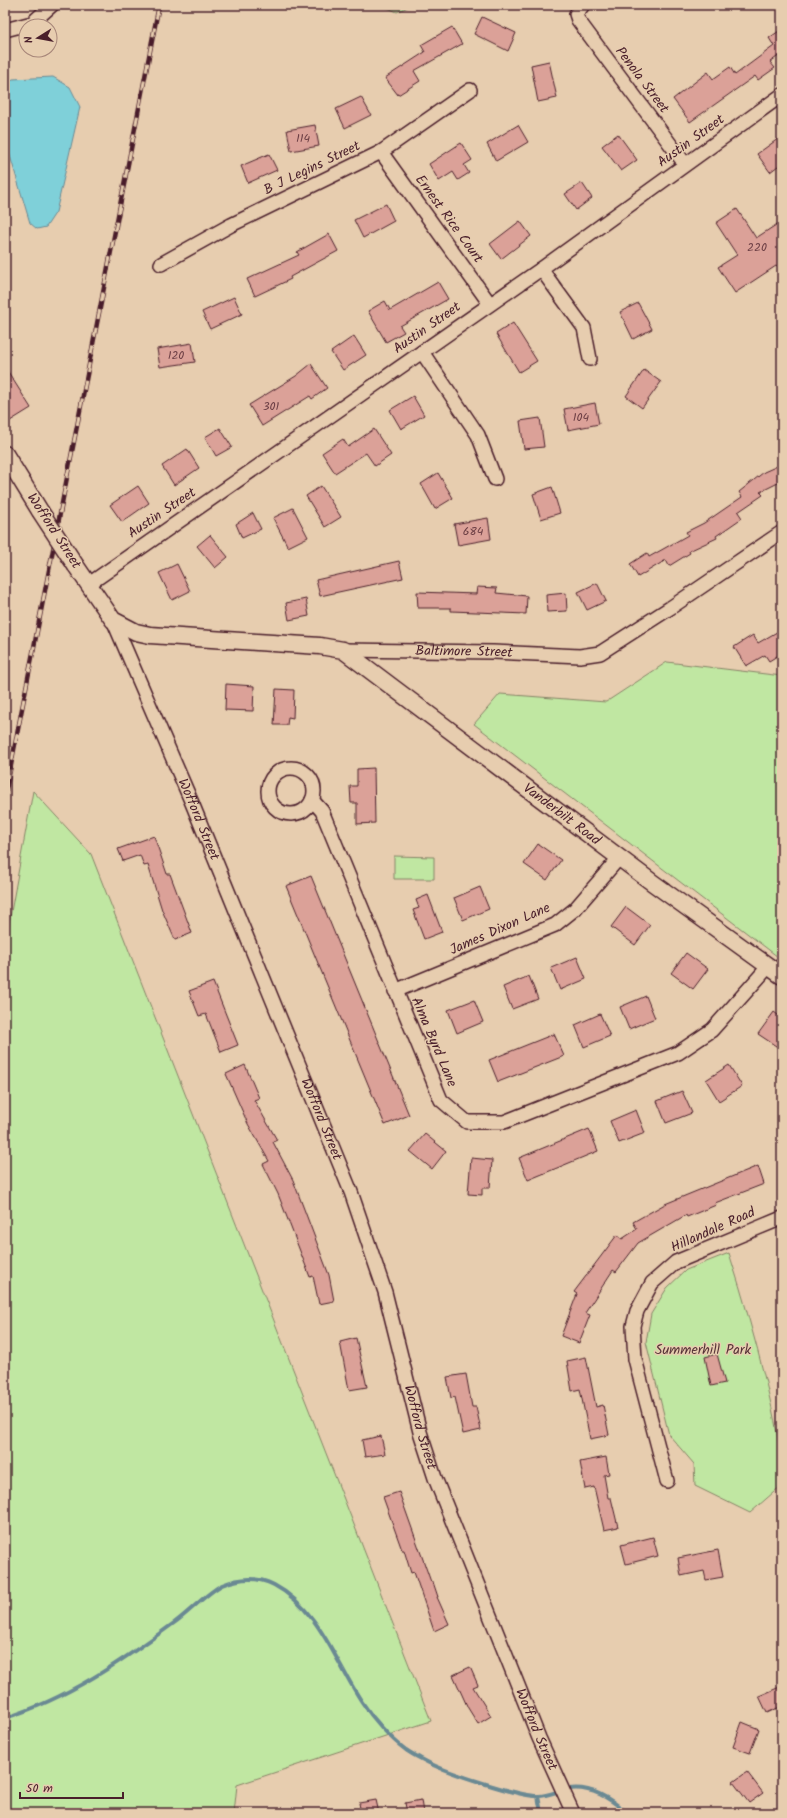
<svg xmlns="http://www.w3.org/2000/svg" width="787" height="1818" font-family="Kalam,sans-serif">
  <rect width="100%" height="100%" fill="#e7cdaf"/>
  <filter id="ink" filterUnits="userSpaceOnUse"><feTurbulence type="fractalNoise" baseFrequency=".025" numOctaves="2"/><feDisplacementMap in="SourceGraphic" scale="8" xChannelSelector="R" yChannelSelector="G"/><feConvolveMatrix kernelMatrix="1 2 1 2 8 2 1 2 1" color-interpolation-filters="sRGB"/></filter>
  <g filter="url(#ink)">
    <g fill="#c0e7a2" stroke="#858366">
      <polygon points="381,5 412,5 397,12"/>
      <polygon points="667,662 782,676 782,960 474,724 500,694 606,702"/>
      <polygon points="33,791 91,854 431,1721 237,1785 234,1813 5,1813 5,945"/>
      <polygon points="394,856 434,857 434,879 394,879"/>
      <path d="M729,1253C743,1296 755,1339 766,1383C774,1416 782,1450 782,1485L750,1513L695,1486L694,1464L669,1435L646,1342L651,1314L667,1288L686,1270Z"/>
    </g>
    <polygon fill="#7fd0d9" stroke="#6a8993" points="53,77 70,87 80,107 56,212 46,227 37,229 30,223 5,139 5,84 13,79"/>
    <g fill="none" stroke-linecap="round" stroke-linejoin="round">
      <g stroke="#6a8993" stroke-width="4">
        <path d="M5,1718C67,1699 122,1661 174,1623C188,1613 208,1592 222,1585C239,1578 257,1576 274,1585C319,1609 335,1661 362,1702C373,1719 390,1738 406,1750C413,1755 422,1759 429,1763C447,1772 520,1797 539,1796C549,1796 559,1790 569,1789C591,1786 610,1798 627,1813"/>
        <polyline points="538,1796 541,1813"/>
      </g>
    </g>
    <g fill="#dba198" stroke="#4a1f2b">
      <polygon points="482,17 516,33 508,51 474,34"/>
      <polygon points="452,27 462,44 414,71 420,81 398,95 385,78 425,52 421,45"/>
      <polygon points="782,29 782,57 780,55 770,62 775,68 758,80 755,76 690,122 673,99 708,72 713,79 730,67 735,75 774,46 769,38"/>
      <polygon points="549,61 557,98 538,102 531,65"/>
      <polygon points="361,97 371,115 345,128 336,109"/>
      <polygon points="315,125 319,146 291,151 287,130"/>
      <polygon points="518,125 528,142 496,161 487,144"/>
      <polygon points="618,134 637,160 621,171 602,146"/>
      <polygon points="782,136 782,163 770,172 757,154"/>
      <polygon points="461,143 472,160 464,165 469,173 458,180 453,172 439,181 429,164"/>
      <polygon points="269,154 277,170 248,183 241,166"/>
      <polygon points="582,183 592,198 576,210 565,194"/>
      <polygon points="386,204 394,221 363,238 354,220"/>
      <polygon points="737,209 756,238 782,221 782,262 735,293 718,267 737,255 716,223"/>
      <polygon points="520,221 531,236 501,259 490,244"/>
      <polygon points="329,234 338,251 290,277 291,279 255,296 247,279 299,255 297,252"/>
      <polygon points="438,282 448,299 400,326 404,332 386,342 368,311 385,301 390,310"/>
      <polygon points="234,297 242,314 210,329 202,312"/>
      <polygon points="638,303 652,329 633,339 620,312"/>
      <polygon points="513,323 537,361 519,372 496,334"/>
      <polygon points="354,336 366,355 343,370 331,352"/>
      <polygon points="192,343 195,362 160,367 157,349"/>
      <polygon points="311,364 327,388 312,399 310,396 262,426 249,405 296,376"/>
      <polygon points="5,367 31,408 10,421 5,414"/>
      <polygon points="644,370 661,382 642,408 626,396"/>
      <polygon points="413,396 424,415 401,429 390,410"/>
      <polygon points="595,403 599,424 568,430 564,409"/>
      <polygon points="540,418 544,447 524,449 520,421"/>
      <polygon points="220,428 232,447 216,456 205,437"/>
      <polygon points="374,429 391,455 375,466 366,453 335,473 322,453 343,439 348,447"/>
      <polygon points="187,449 199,468 174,485 162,466"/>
      <polygon points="782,464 782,481 760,492 763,495 738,512 742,518 716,536 717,538 689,551 690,553 669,566 666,560 638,577 630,564 647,553 649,557 688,535 686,532 704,523 742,497 739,492 764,472"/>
      <polygon points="438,473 453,498 435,509 421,484"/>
      <polygon points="138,486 149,503 122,522 110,505"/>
      <polygon points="321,486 341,517 325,527 306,496"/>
      <polygon points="552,487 560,513 541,519 533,494"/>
      <polygon points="293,508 308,537 288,547 273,518"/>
      <polygon points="253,513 261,529 242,538 236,524"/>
      <polygon points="488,518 491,539 458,545 454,524"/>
      <polygon points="210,535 228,557 215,568 197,546"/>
      <polygon points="399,561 403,578 320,596 316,580"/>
      <polygon points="177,564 190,591 172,600 159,573"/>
      <polygon points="597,583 606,601 587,610 578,592"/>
      <polygon points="477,587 497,588 496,593 527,596 526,614 451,611 451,608 418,608 417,592 476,594"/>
      <polygon points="566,593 567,611 547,612 546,595"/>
      <polygon points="306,599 309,616 289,620 286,603"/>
      <polygon points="782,629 782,653 769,661 765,655 746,666 734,647 753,635 758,643"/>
      <polygon points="226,684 254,686 253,711 225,710"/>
      <polygon points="276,689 294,690 293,718 288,717 287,725 274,725"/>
      <polygon points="374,768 375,823 357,824 357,803 351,803 350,786 357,786 357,769"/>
      <polygon points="154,836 167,874 170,874 192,933 175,940 162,910 148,865 144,866 140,855 123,861 118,849"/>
      <polygon points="538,844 561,860 547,880 524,864"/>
      <polygon points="311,876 409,1115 385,1125 286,886"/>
      <polygon points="480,887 489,909 463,920 454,898"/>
      <polygon points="428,895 442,932 424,939 413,910 419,908 416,900"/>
      <polygon points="626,907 650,925 635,945 611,927"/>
      <polygon points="686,953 708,969 693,989 671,973"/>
      <polygon points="577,957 586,979 560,990 551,968"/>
      <polygon points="529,976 538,999 512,1009 503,987"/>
      <polygon points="213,982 238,1045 221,1052 206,1014 199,1016 189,991"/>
      <polygon points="646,996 655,1018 629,1029 620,1007"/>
      <polygon points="474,1000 483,1022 457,1033 448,1010"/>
      <polygon points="774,1012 782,1018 782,1050 758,1034"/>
      <polygon points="600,1014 610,1036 584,1047 575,1025"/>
      <polygon points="554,1034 564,1056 498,1082 489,1060"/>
      <polygon points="245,1065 259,1098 254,1100 277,1140 273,1142 293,1180 329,1275 334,1301 319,1304 313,1276 310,1277 278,1194 263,1164 269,1161 248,1124 226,1074"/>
      <polygon points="729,1065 742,1086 719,1101 706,1080"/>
      <polygon points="682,1091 692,1113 666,1123 657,1101"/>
      <polygon points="636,1110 645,1133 619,1143 610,1121"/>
      <polygon points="589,1129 598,1151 528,1180 519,1158"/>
      <polygon points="425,1134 446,1151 432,1169 410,1151"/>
      <polygon points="471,1158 492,1160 490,1188 482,1188 482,1195 468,1194"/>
      <polygon points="758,1166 764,1184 715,1203 716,1205 687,1217 686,1215 638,1243 616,1272 613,1270 585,1313 590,1315 579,1343 561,1336 577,1294 574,1292 617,1235 622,1239 637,1229 633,1222 665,1204"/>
      <polygon points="356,1338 367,1387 349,1390 340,1342"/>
      <polygon points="717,1354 725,1383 711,1386 705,1357"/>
      <polygon points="586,1357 596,1407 603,1405 609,1435 590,1439 580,1389 572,1391 567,1361"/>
      <polygon points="466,1374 472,1407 476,1407 481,1430 463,1434 455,1397 451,1398 447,1377"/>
      <polygon points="381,1436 385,1454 365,1457 362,1440"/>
      <polygon points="606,1457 609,1474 604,1475 608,1498 611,1498 618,1527 604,1530 594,1487 585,1489 580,1462"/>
      <polygon points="399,1492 431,1582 433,1582 438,1597 437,1597 449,1624 434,1631 414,1572 411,1573 404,1550 402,1550 383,1497"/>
      <polygon points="653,1537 658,1556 626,1564 621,1545"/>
      <polygon points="718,1550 723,1577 706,1580 704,1571 681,1576 678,1558"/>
      <polygon points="470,1667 478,1685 473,1687 491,1716 478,1724 468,1708 453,1675"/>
      <polygon points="782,1686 782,1706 767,1713 759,1696"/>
      <polygon points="742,1722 759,1729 750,1753 733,1747"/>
      <polygon points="747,1772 763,1793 749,1803 733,1782"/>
      <polygon points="376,1800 379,1813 361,1813 359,1803"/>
      <polygon points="421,1800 423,1813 407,1813 405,1803"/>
    </g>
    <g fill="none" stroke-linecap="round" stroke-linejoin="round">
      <g stroke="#4a1f2b" stroke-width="16">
        <g id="minor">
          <polyline points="583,5 576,14 578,20 685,164"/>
          <polyline points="5,30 32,23 52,5"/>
          <polyline points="381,152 490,304"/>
          <polyline points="161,264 231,225 381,152 470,90"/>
          <polyline points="541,269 584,328 590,359"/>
          <polyline points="422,352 478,435 495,479"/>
          <polyline points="89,584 541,269 782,95"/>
          <path id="s1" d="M113,620L192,803L351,1192L385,1292L420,1432L435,1478L539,1738L573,1813"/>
          <path id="s2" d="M343,650L493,652L580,656L600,653L670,608L782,532"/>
          <circle cx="291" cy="791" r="23"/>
          <polyline points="312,800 322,811 441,1100 467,1122 504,1122 678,1053 712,1030 768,967"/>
          <polyline points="395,991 555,925 575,909 619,858"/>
          <polyline points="667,1481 635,1359 633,1326 637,1311 652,1283 676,1262 782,1218"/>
        </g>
      </g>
      <g stroke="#4a1f2b" stroke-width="19">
        <g id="tertiary">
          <polyline points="5,454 40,511"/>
          <path id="s3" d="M76,566L113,620L136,632L150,635L320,646L343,650L653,883L782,976"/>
        </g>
      </g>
      <use href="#minor" stroke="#e7cdaf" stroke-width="13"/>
      <use href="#tertiary" stroke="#e7cdaf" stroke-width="16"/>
      <g stroke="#4a1f2b" stroke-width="4.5">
        <polyline id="rail" points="5,796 159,5"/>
      </g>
      <use href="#rail" stroke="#e7cdaf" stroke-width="3" stroke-dasharray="9" stroke-linecap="butt"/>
      <g stroke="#4a1f2b" stroke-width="19" stroke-linecap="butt">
        <polyline id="tertiary-bridge" points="40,511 76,566"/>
      </g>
      <use href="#tertiary-bridge" stroke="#e7cdaf" stroke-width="16"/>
    </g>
  </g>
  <g text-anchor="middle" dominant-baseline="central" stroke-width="3" stroke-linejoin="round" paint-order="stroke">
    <g font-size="12" fill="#6e4046">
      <text x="303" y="138">114</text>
      <text x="757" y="247">220</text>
      <text x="176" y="355">120</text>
      <text x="271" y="406">301</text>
      <text x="581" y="417">104</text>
      <text x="473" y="531">684</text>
    </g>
    <g font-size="14" fill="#4a1f2b" stroke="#e7cdaf">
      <text transform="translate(642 80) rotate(53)">Penola Street</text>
      <text transform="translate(691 141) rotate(-36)">Austin Street</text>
      <text transform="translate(312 168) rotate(-26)">B J Legins Street</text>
      <text transform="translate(449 219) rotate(54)">Ernest Rice Court</text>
      <text transform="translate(427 328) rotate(-35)">Austin Street</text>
      <text transform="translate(162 513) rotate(-34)">Austin Street</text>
      <text transform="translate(54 531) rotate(57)">Wofford Street</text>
      <text stroke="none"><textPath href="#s2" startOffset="121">Baltimore Street</textPath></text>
      <text stroke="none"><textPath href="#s3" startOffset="573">Vanderbilt Road</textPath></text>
      <text stroke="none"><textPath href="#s1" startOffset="217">Wofford Street</textPath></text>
      <text transform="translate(500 929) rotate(-24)">James Dixon Lane</text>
      <text transform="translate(434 1042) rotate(67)">Alma Byrd Lane</text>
      <text stroke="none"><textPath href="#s1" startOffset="541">Wofford Street</textPath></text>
      <text transform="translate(713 1230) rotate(-24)">Hillandale Road</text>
      <text stroke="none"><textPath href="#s1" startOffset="865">Wofford Street</textPath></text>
      <text stroke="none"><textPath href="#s1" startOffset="1189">Wofford Street</textPath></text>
    </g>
    <g font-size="14" fill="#563337" stroke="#e7cdaf">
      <text x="703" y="1350">Summerhill Park</text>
    </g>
  </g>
  <rect width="787" height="1818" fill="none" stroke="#e7cdaf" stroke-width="20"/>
  <rect x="10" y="10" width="767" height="1798" fill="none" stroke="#4a1f2b" stroke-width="1.5" filter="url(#ink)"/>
  <g transform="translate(38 38) rotate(259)"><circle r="19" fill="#e7cdaf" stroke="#a8877a"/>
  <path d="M0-3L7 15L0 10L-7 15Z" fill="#4a1f2b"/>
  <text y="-6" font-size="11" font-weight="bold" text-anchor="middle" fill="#4a1f2b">N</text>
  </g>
  <path d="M20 1792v6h103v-6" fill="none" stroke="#4a1f2b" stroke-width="2"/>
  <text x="26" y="1792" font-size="12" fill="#4a1f2b" stroke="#e7cdaf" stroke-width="3" paint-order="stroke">50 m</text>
</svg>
